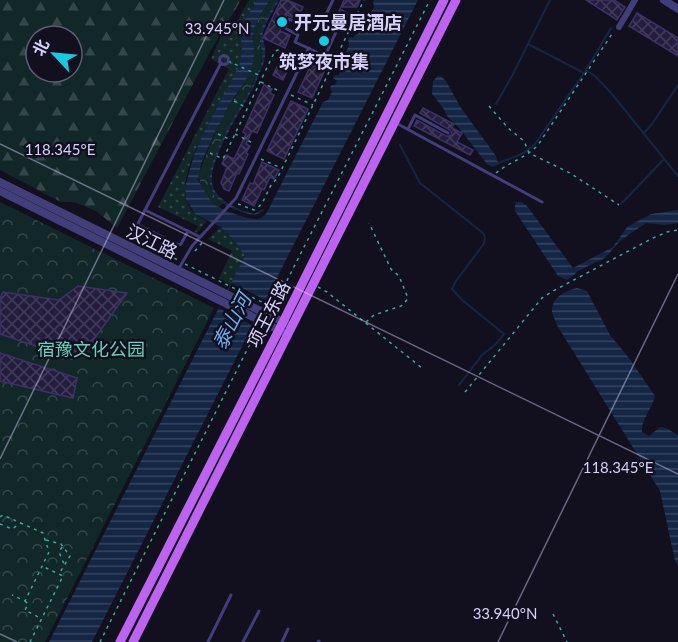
<svg xmlns="http://www.w3.org/2000/svg" width="678" height="642" font-family="Lato,'Noto Sans SC',sans-serif">
  <defs>
    <pattern id="grass-dots" width="8" height="8" patternUnits="userSpaceOnUse" patternTransform="scale(1.5)"><rect width="8" height="8" fill="#122828"/><path d="M2 2h.1M6 6h.1" fill="none" stroke="#344648" stroke-width="1.8" stroke-linecap="round"/></pattern>
    <pattern id="forest-firs" width="22" height="20" patternUnits="userSpaceOnUse" patternTransform="scale(1.5)"><rect width="22" height="20" fill="#122828"/><path d="M5 1l3.5 6h-7zM16 11l3.5 6h-7z" fill="#344648"/></pattern>
    <pattern id="park-crowns" width="20" height="18" patternUnits="userSpaceOnUse" patternTransform="scale(1.5)"><rect width="20" height="18" fill="#122828"/><path d="M2 6a3 3 0 1 1 6 0M12 15a3 3 0 1 1 6 0" fill="none" stroke="#344648"/></pattern>
    <pattern id="water-rules" width="6" height="5" patternUnits="userSpaceOnUse" patternTransform="scale(1.5)"><rect width="6" height="5" fill="#142644"/><path d="M0 2.5h6" fill="none" stroke="#354460"/></pattern>
    <pattern id="building-cross-hatch" width="8" height="8" patternUnits="userSpaceOnUse" patternTransform="scale(1.5)"><rect width="8" height="8" fill="#241d3e"/><path d="M0 0l8 8M0 8l8-8" fill="none" stroke="#433d5b"/></pattern>
  </defs>
  <rect width="100%" height="100%" fill="#120f1f"/>
  <g fill="url(#grass-dots)">
    <path d="M249,0H257C251,11 243,21 241,33C240,38 242,42 242,47C242,52 241,60 239,65C229,98 160,183 195,214C198,217 204,219 207,221L197,233L195,232L198,226L158,207L229,69L211,59C217,47 221,30 234,27Z"/>
    <polygon points="221,227 236,243 245,256 231,285 219,278 232,251 208,239"/>
  </g>
  <path fill="url(#forest-firs)" fill-rule="evenodd" d="M0,0H241L211,50L117,228L96,211L74,202H61L0,170ZM36,36H72V72H36Z"/>
  <g fill="url(#park-crowns)">
    <path d="M270,0H277C273,8 262,26 260,34C258,45 265,52 260,66C250,94 233,118 221,145C216,156 209,168 209,180C209,190 215,198 223,203L219,207C208,201 198,185 199,173L217,127L221,124L228,107L239,92L253,41L254,31L259,18Z"/>
    <polygon points="0,202 214,308 45,642 0,642"/>
  </g>
  <g fill="url(#water-rules)">
    <path d="M257,0H270C262,12 254,24 253,38C253,46 255,54 253,62C249,79 237,92 228,107C224,114 224,122 217,127L201,164L198,180C203,188 207,197 214,204C219,209 251,221 258,219C261,219 263,216 266,214L323,102L328,100L332,92L330,87L332,85H335L337,81L333,78L335,75H339L340,71L338,67L339,65L336,63L338,59L343,58L349,45L348,40L349,37L353,38L355,35L358,34L360,31L357,28L358,26L363,25L365,22L364,18L365,16L370,15L374,7L373,2L374,0H418L92,642H49L245,256L236,243L221,227L195,214L186,199L185,187L194,155L202,136L239,66L242,49L240,28Z"/>
    <path d="M277,0H279C274,10 266,22 263,33C262,38 264,42 265,47C266,55 265,62 261,69C258,76 256,84 252,90C241,111 205,164 213,187C219,202 240,210 254,214L263,209L264,210C254,218 250,214 239,211C226,207 213,199 210,185C204,161 241,108 252,86C256,79 258,71 261,64C265,53 258,43 260,33C262,24 272,9 277,0Z"/>
    <polygon points="438,76 441,76 446,81 461,108 496,156 498,163 497,165 492,167 487,164 459,128 447,116 443,108 432,94 433,81"/>
    <polygon points="516,202 522,202 527,206 573,268 613,247 627,227 651,214 678,210 678,223 664,225 646,223 620,241 605,258 578,271 573,276 567,280 558,276 515,211 515,205"/>
    <path d="M577,288L587,291L610,335L629,358L655,396C652,409 641,419 642,432L649,436L660,427L666,428L678,435V566L675,561L660,491L558,327C556,322 553,317 552,312C551,298 566,290 577,288Z"/>
  </g>
  <polygon fill="#120f1f" points="232,283 267,301 254,326 219,308"/>
  <g fill="none" stroke-linecap="round" stroke-linejoin="round">
    <g stroke="#142644" stroke-width="2">
      <polyline points="528,44 584,73"/>
      <polyline points="586,70 595,76 612,94 678,176"/>
      <polyline points="496,104 512,76 550,0"/>
      <polyline points="643,134 652,124 678,85"/>
      <path d="M400,145L420,183L483,233C486,237 485,241 483,245L456,281L452,289L462,300L504,334L496,344L482,355L459,385"/>
      <path d="M498,163C511,158 526,154 535,144L586,70L611,28"/>
      <polyline points="621,204 664,159"/>
    </g>
  </g>
  <g fill="url(#building-cross-hatch)" stroke="#3c3167" stroke-width="1.5">
    <polygon points="281,0 287,0 303,7 298,19 287,15 286,17 280,31 290,35 285,48 263,38"/>
    <polygon points="344,0 360,0 357,7 341,7"/>
    <polygon points="586,0 614,0 625,7 617,20"/>
    <polygon points="340,9 352,16 345,31 332,25"/>
    <polygon points="637,13 678,38 678,56 629,26"/>
    <polygon points="282,57 292,61 283,80 273,75"/>
    <polygon points="318,58 328,63 312,98 298,92 311,65 314,67"/>
    <polygon points="264,85 272,89 270,93 274,95 257,133 252,131 246,144 250,146 246,153 248,154 239,174 237,173 229,191 224,189 221,183 227,167 222,164 226,155 234,159 246,134 243,132"/>
    <polygon points="291,101 308,109 284,159 267,151"/>
    <polygon points="423,108 454,124 452,128 462,133 457,142 473,150 470,155 414,126 417,120 446,136 449,136 452,134 450,130 420,113"/>
    <polygon points="262,162 279,170 274,179 270,177 264,190 262,189 254,206 242,200 250,183 253,184"/>
    <polygon points="78,286 127,293 83,355 65,356 0,334 0,299 3,292 59,300"/>
    <polygon points="0,353 77,378 73,398 0,381"/>
  </g>
  <g fill="none" stroke-linecap="round" stroke-linejoin="round">
    <g stroke="#3aa6a0" stroke-width="1.5" stroke-dasharray="3 4.5" stroke-linecap="butt">
      <polyline points="228,61 263,77"/>
      <polyline points="261,82 281,92"/>
      <polyline points="291,95 313,105"/>
      <polyline points="234,101 247,108"/>
      <polyline points="489,106 508,128 524,141 529,153 570,173 619,205"/>
      <polyline points="218,134 231,140"/>
      <polyline points="235,134 255,144"/>
      <polyline points="210,153 223,159 275,51 278,50 300,60"/>
      <polyline points="261,159 281,168"/>
      <path d="M496,173C509,162 526,158 538,145L614,31"/>
      <path d="M238,204L254,210C267,204 266,186 277,179L364,0"/>
      <polyline points="134,238 178,260"/>
      <polyline points="195,251 202,243"/>
      <polyline points="185,264 272,307 274,306 430,0"/>
      <polyline points="318,287 327,292 422,368"/>
      <polyline points="366,322 374,315 401,306 404,304 408,298 399,276 391,269 369,223"/>
      <polyline points="465,392 542,298 553,291 653,238 667,232 678,230"/>
      <polyline points="0,517 3,515 43,533 49,552 25,601 12,595"/>
      <polyline points="0,524 12,529 21,523"/>
      <polyline points="46,540 61,544 70,556 59,574"/>
      <polyline points="62,547 59,552 64,564"/>
      <polyline points="25,601 28,604 25,610 40,618"/>
      <polyline points="553,614 567,642"/>
      <polyline points="30,642 63,576 44,567"/>
      <polyline points="100,642 257,330 257,326"/>
    </g>
    <g stroke="#413e79" stroke-width="3">
      <polygon points="306,17 336,32 325,56 295,42 298,35 285,28 289,19 302,25"/>
      <polyline points="321,25 333,0"/>
      <circle cx="224" cy="60" r="4.5"/>
      <polyline points="396,123 542,202"/>
      <polyline points="408,129 415,115 448,133"/>
      <polyline points="145,210 200,237"/>
      <polyline points="138,225 179,245 181,244 188,231"/>
      <polyline points="128,243 221,63"/>
      <polyline points="178,270 192,246 236,198 309,48"/>
      <polyline points="208,642 231,595"/>
      <polyline points="243,642 259,611"/>
      <polyline points="282,642 288,629"/>
      <polyline points="318,642 319,641"/>
    </g>
    <polyline stroke="#413e79" stroke-width="6" points="619,27 635,0"/>
    <g stroke="#413e79" stroke-width="8">
      <polyline points="664,0 678,9"/>
      <polyline points="0,182 291,326"/>
      <polyline points="0,191 283,332"/>
    </g>
    <g stroke="#bc63ef" stroke-width="9">
      <polyline points="120,642 283,322 444,0"/>
      <polyline points="133,642 456,0"/>
    </g>
  </g>
  <path fill="none" stroke="#d6d1fa" stroke-width="1.5" stroke-opacity="0.45" d="M0,144L678,474M0,459L224,0M0,634L17,642M498,642L678,274"/>
  <g fill="#17cae1" stroke="#120f1f" stroke-width="2">
    <circle cx="282" cy="22" r="6"/>
    <circle cx="324" cy="41" r="6"/>
  </g>
  <g text-anchor="middle" dominant-baseline="central" stroke-width="5" stroke-linejoin="round" paint-order="stroke">
    <g font-size="18" font-weight="bold" fill="#d6d1fa" stroke="#120f1f" text-anchor="start">
      <text x="294" y="22">开元曼居酒店</text>
      <text x="324" y="61" text-anchor="middle">筑梦夜市集</text>
    </g>
    <g font-size="18" fill="#d6d1fa" stroke="#120f1f">
      <text transform="translate(152 241) rotate(26)">汉江路</text>
      <text transform="translate(268 314) rotate(-63)">项王东路</text>
    </g>
    <g font-size="18" fill="#65d2b8" stroke="#120f1f">
      <text x="91" y="349">宿豫文化公园</text>
    </g>
    <g font-size="20" font-style="italic" fill="#6ab0f0" stroke="#120f1f">
      <text transform="translate(231 321) rotate(-63)">泰山河</text>
    </g>
  </g>
  <g font-size="15" text-anchor="middle" fill="#d6d1fa" stroke="#120f1f" stroke-width="5" stroke-linejoin="round" paint-order="stroke">
    <text x="217" y="34">33.945°N</text>
    <text x="60" y="155">118.345°E</text>
    <text x="618" y="473">118.345°E</text>
    <text x="505" y="619">33.940°N</text>
  </g>
  <g transform="translate(54 54) rotate(296)"><circle r="28" fill="#120f1f" stroke="#605d77" stroke-width="1.5"/>
  <path d="M0-4.5L10 22L0 15L-10 22Z" fill="#17cae1"/>
  <text y="-9" font-size="16" font-weight="bold" text-anchor="middle" fill="#d6d1fa">北</text>
  </g>
</svg>
